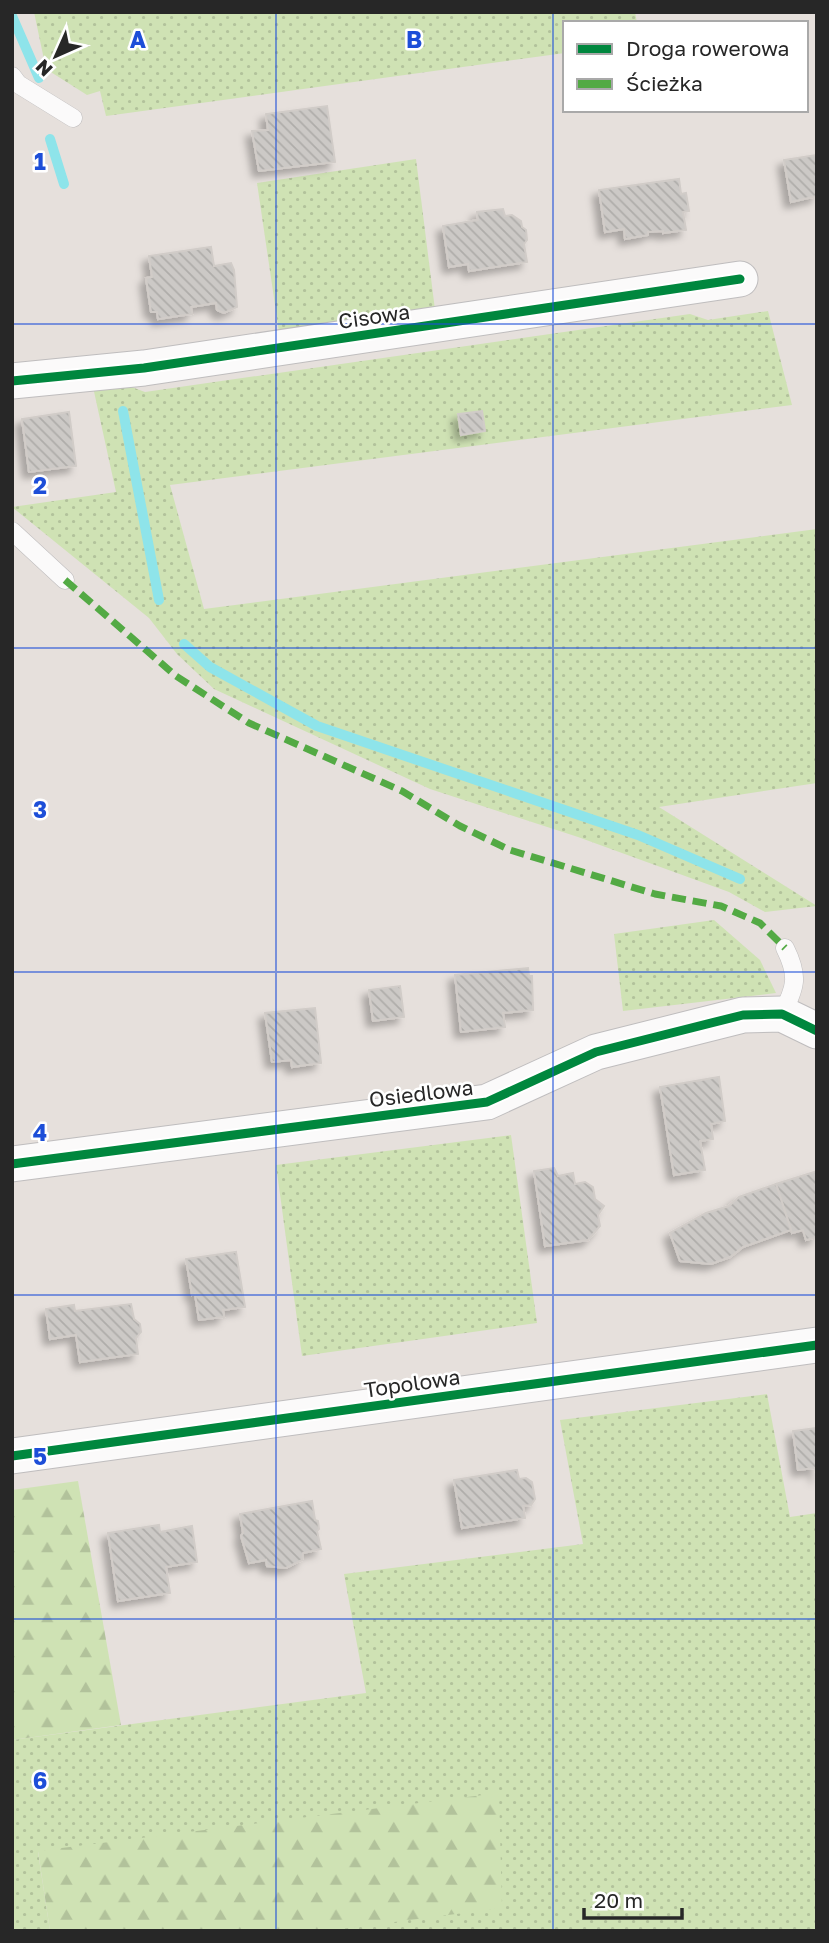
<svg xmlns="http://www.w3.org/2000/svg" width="829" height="1943" font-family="'Golos Text',sans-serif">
  <defs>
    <pattern id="grass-dots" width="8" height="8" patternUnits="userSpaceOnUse" patternTransform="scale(1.75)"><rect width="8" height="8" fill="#cfe2b4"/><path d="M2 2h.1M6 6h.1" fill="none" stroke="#b2c29b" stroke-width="1.8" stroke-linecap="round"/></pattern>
    <pattern id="forest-firs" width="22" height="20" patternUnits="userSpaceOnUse" patternTransform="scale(1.75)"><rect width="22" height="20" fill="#cfe2b4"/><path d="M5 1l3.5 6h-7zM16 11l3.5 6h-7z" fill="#b2c29b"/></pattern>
    <pattern id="building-back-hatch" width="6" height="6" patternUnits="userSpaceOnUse" patternTransform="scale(1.75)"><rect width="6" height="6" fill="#ccc9c6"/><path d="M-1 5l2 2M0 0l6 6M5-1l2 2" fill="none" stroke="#afadaa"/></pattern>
    <filter id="shadow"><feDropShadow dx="-6" dy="6" stdDeviation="3.5" flood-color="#0004"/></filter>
  </defs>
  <rect width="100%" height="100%" fill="#e6e0dc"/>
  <g fill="url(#grass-dots)">
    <polygon points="34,12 635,12 637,23 565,23 565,53 106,116 100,91 87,95 46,69"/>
    <polygon points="416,159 435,310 279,332 257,183"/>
    <polygon points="768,311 792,405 170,485 204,609 817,529 817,783 659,807 817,906 765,912 729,892 578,837 430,789 214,689 177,654 149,618 12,507 116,492 93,387 121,383 145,392 690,314 708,320"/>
    <polygon points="714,920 760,960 776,993 623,1011 614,934"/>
    <polygon points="511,1135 537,1323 302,1356 276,1165"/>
    <polygon points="767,1394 790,1517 817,1513 817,1931 325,1931 38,1852 50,1931 12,1931 12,1740 366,1693 344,1574 583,1544 560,1420"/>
  </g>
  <g fill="url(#forest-firs)">
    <polygon points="78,1481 121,1725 12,1740 12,1490"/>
    <polygon points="499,1793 502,1908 325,1931 50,1931 38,1851"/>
  </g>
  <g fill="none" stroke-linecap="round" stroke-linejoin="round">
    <g stroke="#8ee4ea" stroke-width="10">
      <polyline points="12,16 39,78"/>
      <polyline points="50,139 64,184"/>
      <polyline points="123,411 159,600"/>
      <polyline points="184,644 210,667 317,726 638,835 740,879"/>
    </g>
  </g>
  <g fill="url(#building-back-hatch)" stroke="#d1ccc8" stroke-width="2" filter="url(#shadow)">
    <polygon points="327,106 335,162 259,171 252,131 268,130 266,114"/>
    <polygon points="817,155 817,196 791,202 784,160"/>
    <polygon points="679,179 681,194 686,193 689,211 683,212 686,230 663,233 663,231 648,232 648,235 625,239 624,229 605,232 599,190"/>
    <polygon points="503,209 505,216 512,215 521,221 522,227 526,230 527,240 524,244 527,262 469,271 468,264 449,267 443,226 478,220 477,212"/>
    <polygon points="211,247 214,266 231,263 234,270 237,307 224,313 217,310 216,303 191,307 192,314 158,319 157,312 151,312 146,278 152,277 149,256"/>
    <polygon points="482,411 485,431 461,435 458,414"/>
    <polygon points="69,412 76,466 29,472 22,419"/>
    <polygon points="528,968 529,976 532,976 533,1010 503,1013 505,1027 461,1032 455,975"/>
    <polygon points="400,986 404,1017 373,1021 369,990"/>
    <polygon points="315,1008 321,1063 292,1067 291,1060 272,1062 265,1013"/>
    <polygon points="719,1077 725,1121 711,1124 713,1139 700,1141 705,1170 674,1175 660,1087"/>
    <polygon points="554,1168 558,1176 573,1173 575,1184 585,1182 593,1187 595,1199 604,1206 598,1215 600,1226 588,1240 545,1246 534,1171"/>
    <polygon points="817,1171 817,1237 806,1240 803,1230 792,1233 776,1184"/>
    <polygon points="776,1184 791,1230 743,1247 730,1257 711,1264 680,1261 670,1233 706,1213 729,1206 739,1197"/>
    <polygon points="236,1252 245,1307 223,1310 224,1317 199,1320 195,1294 192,1295 186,1259"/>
    <polygon points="131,1304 134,1319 140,1324 141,1332 136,1338 138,1354 80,1362 76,1335 50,1339 46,1309 74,1305 75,1311"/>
    <polygon points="817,1428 817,1478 815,1468 798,1470 793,1431"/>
    <polygon points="517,1470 519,1479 526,1478 532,1482 535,1499 531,1505 523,1506 525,1518 462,1528 454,1480"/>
    <polygon points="312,1501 315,1520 318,1521 319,1529 317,1531 321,1549 303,1553 302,1560 286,1568 267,1566 266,1560 249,1563 241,1536 243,1533 240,1514"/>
    <polygon points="159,1525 160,1532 192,1526 197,1562 166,1567 170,1593 118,1601 108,1533"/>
  </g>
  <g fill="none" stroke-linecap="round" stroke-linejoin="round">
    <g stroke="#bfbdbe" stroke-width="19">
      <g id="lane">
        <polyline points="12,76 18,84 73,118"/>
        <polyline points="12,531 65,580"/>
        <path d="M782,1014C796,987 799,976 785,948"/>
      </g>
    </g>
    <g stroke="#bfbdbe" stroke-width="37">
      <g id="street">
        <polyline points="12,381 144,368 740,279"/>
        <polyline points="12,1164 487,1102 596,1052 743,1015 782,1014 817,1031"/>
        <polyline points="12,1456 817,1345"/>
      </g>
    </g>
    <use href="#lane" stroke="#fbfafa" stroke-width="18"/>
    <use href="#street" stroke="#fbfafa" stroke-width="35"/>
    <polyline stroke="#53aa44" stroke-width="7" stroke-dasharray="14 7" stroke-linecap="butt" points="65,580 176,676 249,723 402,791 460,826 510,850 655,894 721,906 760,923 785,948"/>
    <g stroke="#fff" stroke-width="13">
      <g id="cycleway">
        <polyline points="12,381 144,368 740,279"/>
        <polyline points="12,1164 487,1102 596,1052 743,1015 782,1014 817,1031"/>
        <polyline points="12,1456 817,1345"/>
      </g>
    </g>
    <use href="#cycleway" stroke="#00873e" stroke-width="9"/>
  </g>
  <path fill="none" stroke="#1d4ed8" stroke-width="2" stroke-opacity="0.55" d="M276,12V1931M553,12V1931M12,324H817M12,648H817M12,972H817M12,1295H817M12,1619H817"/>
  <g text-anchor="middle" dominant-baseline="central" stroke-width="5" stroke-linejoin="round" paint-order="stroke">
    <g font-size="21" fill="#272727" stroke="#fff">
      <text transform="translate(374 316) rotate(-8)">Cisowa</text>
      <text transform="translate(421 1093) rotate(-7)">Osiedlowa</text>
      <text transform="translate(412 1383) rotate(-8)">Topolowa</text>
    </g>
  </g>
  <g font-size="23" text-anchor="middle" font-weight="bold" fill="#1d4ed8" stroke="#fff" stroke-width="5" stroke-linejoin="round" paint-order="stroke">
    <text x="138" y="48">A</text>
    <text x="414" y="48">B</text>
    <text x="40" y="170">1</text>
    <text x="40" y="494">2</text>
    <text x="40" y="818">3</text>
    <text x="40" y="1141">4</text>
    <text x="40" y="1465">5</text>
    <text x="40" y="1789">6</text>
  </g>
  <rect width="829" height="1943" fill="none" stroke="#272727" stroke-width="28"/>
  <rect x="563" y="21" width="245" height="91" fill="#ffffff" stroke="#a9a9a9" stroke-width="2"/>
  <rect x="577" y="44" width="35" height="10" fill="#00873e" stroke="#a9a9a9" stroke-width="2"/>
  <text x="626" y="56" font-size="21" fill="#272727">Droga rowerowa</text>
  <rect x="577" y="79" width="35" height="10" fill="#53aa44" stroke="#a9a9a9" stroke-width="2"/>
  <text x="626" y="91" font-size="21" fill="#272727">Ścieżka</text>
  <g transform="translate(56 56) rotate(225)" stroke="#ffffff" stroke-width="5" paint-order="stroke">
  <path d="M0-5L12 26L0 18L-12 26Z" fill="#272727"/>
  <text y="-10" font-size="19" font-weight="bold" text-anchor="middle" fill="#272727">N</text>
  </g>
  <path d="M584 1908v10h98v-10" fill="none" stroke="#272727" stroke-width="3.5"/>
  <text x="594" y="1908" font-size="21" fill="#272727" stroke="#ffffff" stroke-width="5" paint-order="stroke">20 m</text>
</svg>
